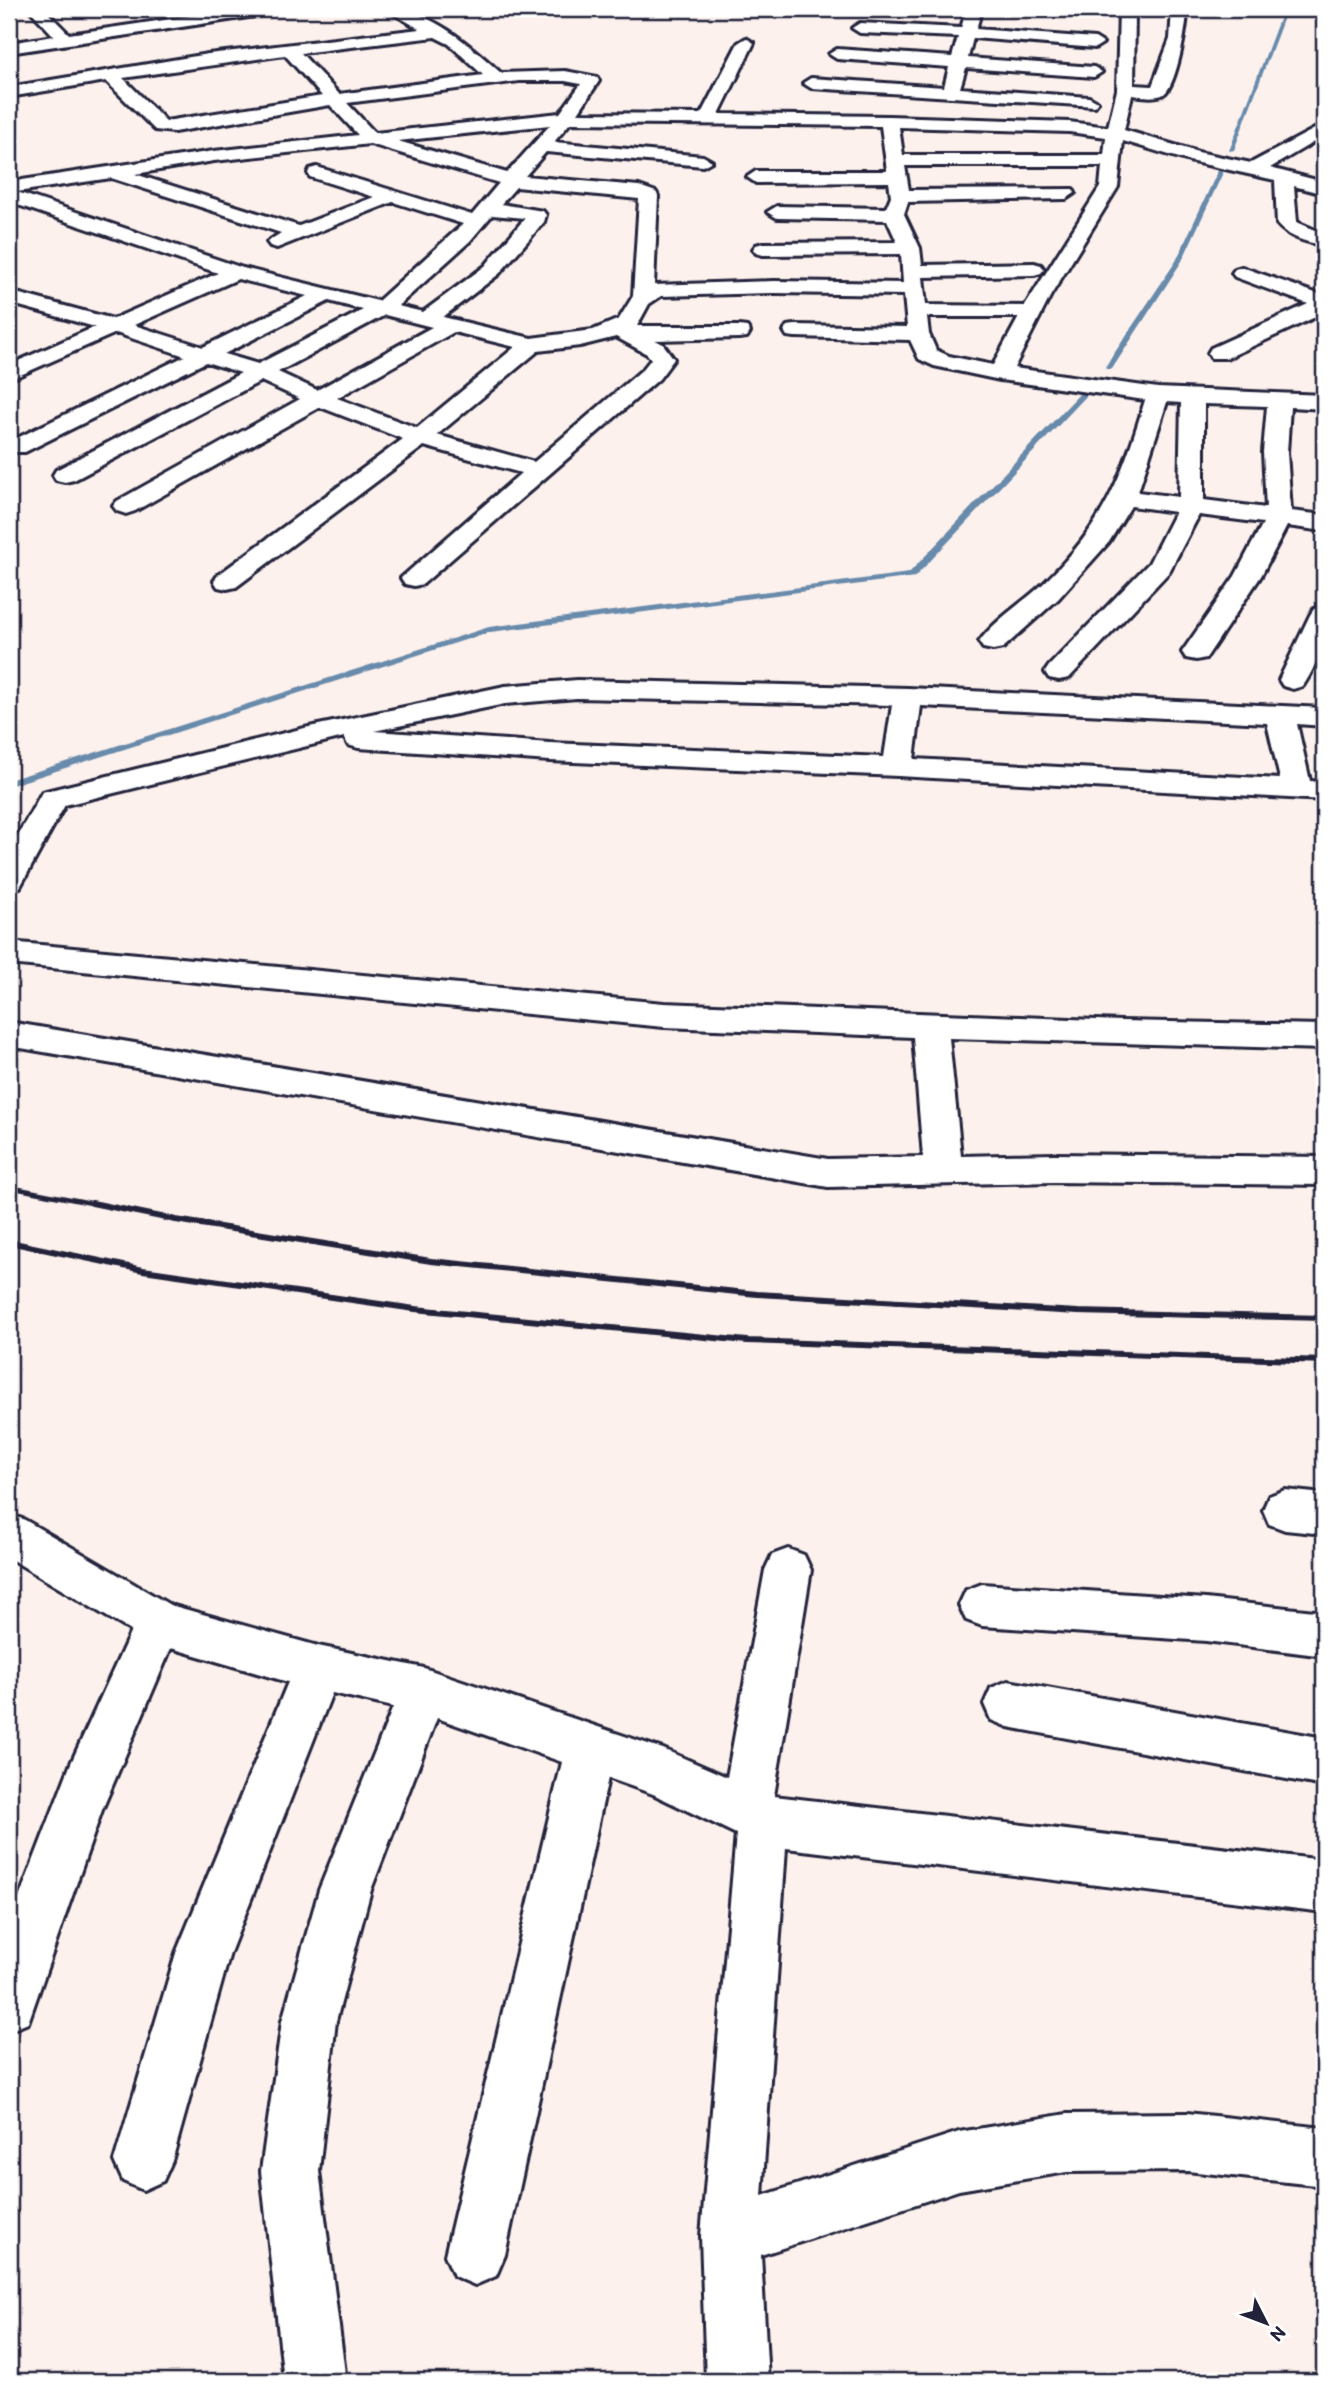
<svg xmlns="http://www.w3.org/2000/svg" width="1333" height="2390" font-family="Itim,sans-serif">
  <rect width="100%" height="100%" fill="#fcf1ed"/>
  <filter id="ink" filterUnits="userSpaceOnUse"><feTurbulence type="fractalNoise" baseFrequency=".0143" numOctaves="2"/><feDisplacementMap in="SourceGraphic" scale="14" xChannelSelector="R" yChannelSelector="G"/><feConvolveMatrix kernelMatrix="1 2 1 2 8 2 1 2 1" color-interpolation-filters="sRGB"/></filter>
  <g filter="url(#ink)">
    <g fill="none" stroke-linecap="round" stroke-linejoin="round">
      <g fill="#678aab" fill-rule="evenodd">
        <polygon points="1283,9 1287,9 1234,150 1229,151"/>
        <polygon points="1224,162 1227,164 1182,261 1112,369 1106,369 1105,367 1176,261 1221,164"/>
        <polygon points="1084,389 1091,391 915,577 490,632 9,786 9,780 489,627 909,573"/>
      </g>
      <g stroke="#22223b" stroke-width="6">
        <g id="minor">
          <polygon points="29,9 44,9 69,34 239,9 276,9 268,14 9,53 9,43 54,36"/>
          <path d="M385,9C428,7 471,46 501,73L565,71L597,77L599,81L578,113L701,114L738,43L746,38L754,43L719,114L889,116L1069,122L1108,127L1117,90L1119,9H1135L1134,85L1152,86L1170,39L1172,9H1187C1187,26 1177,82 1165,93C1159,99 1140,96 1132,95L1124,130L1198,152L1251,163L1324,124V136L1270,168L1324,182V194L1294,186L1297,222L1324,234V246C1308,242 1288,238 1277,224L1275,180L1189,161L1123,141L1118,187L1051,295L1014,368L1158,388L1324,395V409L1290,407L1287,452L1291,511L1324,515V531L1287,526L1261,576L1206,658L1196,660L1186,658L1182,652L1235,576L1263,523L1199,515L1169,572L1069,678L1059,680L1049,678L1045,672L1049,666L1149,563L1175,512L1131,506L1109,542L1058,599L1003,648L993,650L983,648L979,642C994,620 1027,600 1046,581C1105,523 1122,477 1145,400L1000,380L934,366L919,359L910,340L795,337L787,336L784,331L787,326L795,325L907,327L904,295L774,293L661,296L649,304L637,326H739L747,327L750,332L747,337L739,338L655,340L663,344L674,359L659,379L423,584L414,586L405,584L401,578L521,473L424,446L236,587L227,589L218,587L214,581L218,575L403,439L320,407L135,511L126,514L117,511L113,506L117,501L300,399L261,381L74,480L65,482L56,480L53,475L56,470L241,373L206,362L25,452H9V442L185,356L116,333L9,380V365L95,327L9,303V291L113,319L218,273L9,202V182L214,151L358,135L330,105L174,132L155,130L106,81L9,97V87L208,54L420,29ZM435,37L449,44L483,75L339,94L301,53ZM285,55L322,96L166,121L123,78ZM519,81H565L581,84L560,113L375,133L347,103ZM570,123L881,126L887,171H756L747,177L756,183L889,182L891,196L886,208L777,206L767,212L777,218L887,220L897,242L763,243L756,245L753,249L756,253L763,255L901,254L903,283L774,281L654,285L658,196L656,192L639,186L525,176L546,152L703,166L712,161L703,156L554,142ZM550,125L507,173L398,141ZM899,127L1069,132L1106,137L1104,155H903ZM370,144L499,183L472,215L317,167L310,169L308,173L310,177L374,197L299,226L135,174L214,161ZM905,166H1102L1100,187L1025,306L926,305L923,277L1034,275L1041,273L1044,269L1041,265L1034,263L922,265L920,248L904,214L908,202L1066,199L1075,193L1073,189L909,190ZM111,178L281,233L267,242L270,246L277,248L393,202L463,224L378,301L243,268L17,192ZM516,187L639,199L633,296L619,319L593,330L531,338L443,317L499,274L544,222L546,215L543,211L501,204ZM492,215L525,218L485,266L423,312L398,306L470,241ZM238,279L307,296L203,347L134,325ZM329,301L363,310L258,364L224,354ZM385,315L432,327L317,390L278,372ZM927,317H1019L993,365L949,356L936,350L929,334ZM454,332L515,347L417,428L337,398ZM616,337L647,354L651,359L643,369L534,462L437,435L538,351L580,346ZM1167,402L1181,403L1179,497L1138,492ZM1204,404L1267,406L1263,452L1266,508L1204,500Z"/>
          <polygon points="967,9 982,9 976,29 1095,38 1103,43 1095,48 973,38 968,58 1094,67 1102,72 1094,77 966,68 960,88 1089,97 1098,102 1095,106 811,88 803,83 811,78 944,87 949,67 837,59 829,54 837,49 952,57 958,37 860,33 852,28 860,23 961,28"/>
          <polygon points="1242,267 1324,296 1324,313 1227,358 1211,358 1208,353 1211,348 1308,304 1235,277 1232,273 1235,269"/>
          <path d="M1324,607C1325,636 1320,661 1303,686L1293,689L1283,686L1279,680L1310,615L1314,609Z"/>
          <path d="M577,680L908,688L1324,708V726L1297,724L1310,781L1324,782V800L898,776L550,761L358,748L348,745L344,737L65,805L20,887L9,890V851L42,792L309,727L505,686ZM577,698L892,705L884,757L550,743L374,731L505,704ZM921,706L1267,723L1280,779L914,759Z"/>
          <polygon points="9,942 664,1003 1121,1021 1324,1025 1324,1049 949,1038 961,1156 1054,1154 1324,1157 1324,1185 1054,1182 828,1187 9,1046 9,1022 828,1159 923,1157 913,1037 664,1027 9,964"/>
          <polygon points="1285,1490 1324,1494 1324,1534 1285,1530 1269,1524 1263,1510 1269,1496"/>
          <polygon points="9,1514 25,1520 170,1605 318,1646 424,1668 663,1749 727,1777 765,1570 772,1555 788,1549 804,1555 811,1570 774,1796 1324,1860 1324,1912 786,1848 762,2196 959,2132 1067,2114 1187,2113 1324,2128 1324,2186 1187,2171 1067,2172 959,2190 761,2255 768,2381 706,2381 701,2236 736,1834 653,1794 608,1778 505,2255 496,2276 475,2285 454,2276 445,2255 562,1762 437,1718 371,1890 336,2021 319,2171 346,2381 284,2381 261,2171 282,2021 319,1890 393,1707 332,1693 230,1953 172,2161 163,2181 143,2190 123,2181 114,2161 176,1953 288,1682 171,1648 102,1810 28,2023 9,2031 9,1924 71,1763 131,1631 9,1558"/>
          <polygon points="982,1584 1206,1599 1324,1612 1324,1656 1206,1641 982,1626 966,1620 959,1605 966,1590"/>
          <polygon points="1008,1681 1324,1738 1324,1786 1008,1727 991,1720 984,1704 991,1688"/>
        </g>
      </g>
      <use href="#minor" fill="#fff" fill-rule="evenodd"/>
      <polyline stroke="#22223b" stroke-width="4.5" points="9,1187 101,1205"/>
      <g stroke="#22223b" stroke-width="6">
        <polyline points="92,1203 176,1220 431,1261 757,1294 1078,1312 1324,1318"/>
        <polyline points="9,1242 143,1270 415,1309 747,1341 1324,1361"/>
      </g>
    </g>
  </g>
  <rect width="1333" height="2390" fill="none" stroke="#fff" stroke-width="35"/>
  <rect x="18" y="18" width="1298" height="2355" fill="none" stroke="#22223b" stroke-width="2.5" filter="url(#ink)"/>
  <g transform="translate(1266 2323) rotate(132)" stroke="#ffffff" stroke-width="5" paint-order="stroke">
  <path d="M0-5L12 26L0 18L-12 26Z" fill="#22223b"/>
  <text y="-10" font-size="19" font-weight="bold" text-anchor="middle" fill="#22223b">N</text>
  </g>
</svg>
